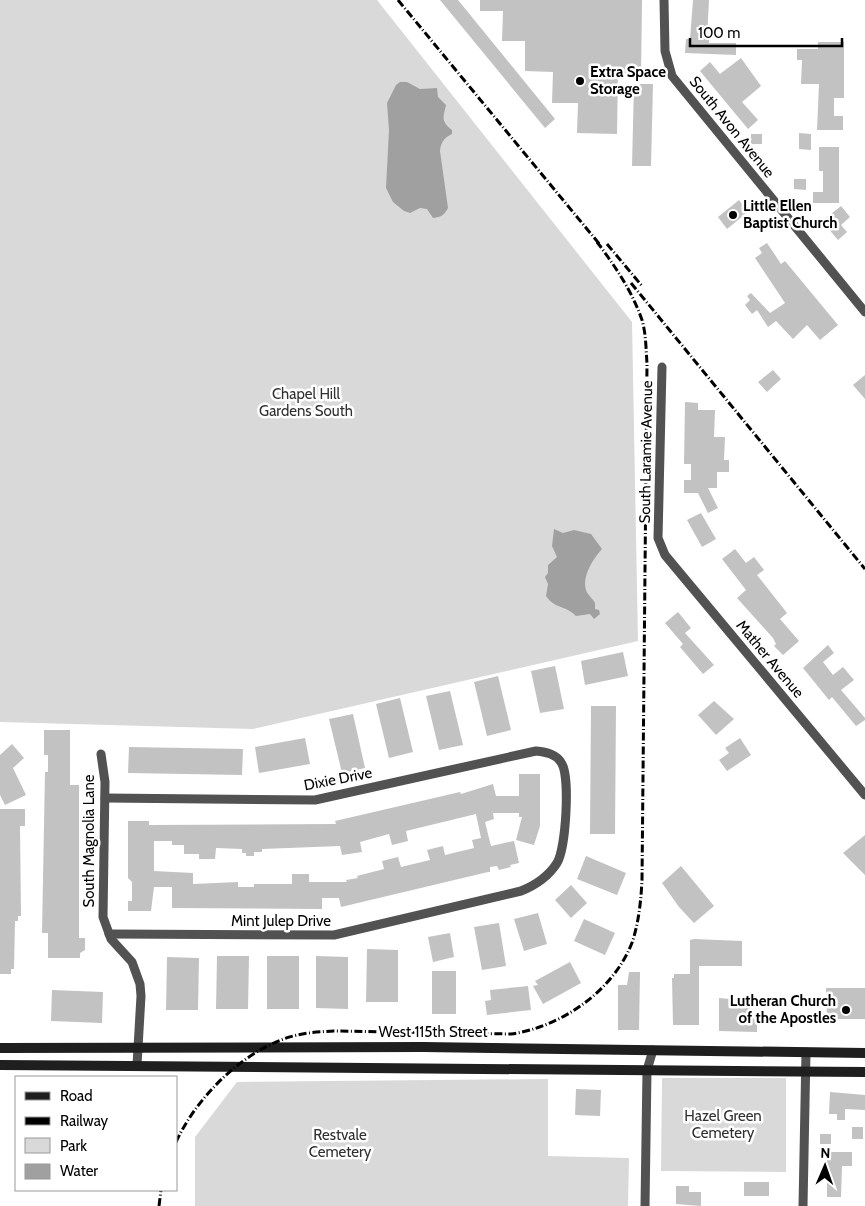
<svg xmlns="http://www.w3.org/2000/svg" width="865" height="1206" font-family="Cabin,sans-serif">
  <rect width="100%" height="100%" fill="#fff"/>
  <g fill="#d9d9d9">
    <polygon points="0,0 377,0 632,322 638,641 253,729 0,722"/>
    <polygon points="662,1078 786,1078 786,1172 661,1171"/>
    <polygon points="548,1079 548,1156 629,1158 628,1206 195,1206 195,1137 237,1082"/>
  </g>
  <g fill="#a0a0a0">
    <path d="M400,82H407L420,89L437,88L438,97L446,105C443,118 441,121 452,130V134C444,138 441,142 440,151L448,208C444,215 442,217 433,218L427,209L420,208L410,213L404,211L393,202L386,188L389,130L387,103L396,85Z"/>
    <path d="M554,529L563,533L574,530L591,534L602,549C593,559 582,576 586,590C587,594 593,599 595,603V609L599,610L600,614L594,619L590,614L576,616C565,605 555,609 546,596L548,584L545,577L548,573V565L557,557L552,546Z"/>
  </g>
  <g fill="#c2c2c2" fill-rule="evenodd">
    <polygon points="440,0 458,0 555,119 545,128"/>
    <polygon points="480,0 642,0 641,75 618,74 617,134 577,133 578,103 552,103 553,72 525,71 525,41 502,41 503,11 480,11"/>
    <polygon points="693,0 709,0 707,39 709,39 709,43 736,43 736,55 685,53 686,39 690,39"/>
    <polygon points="818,42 844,42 844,98 834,98 834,116 843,116 843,130 817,130 819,84 801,84 802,60 797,60 797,49 818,49"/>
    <polygon points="741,58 761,86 742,102 758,120 748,129 700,71 710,62 720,74"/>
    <polygon points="634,84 653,84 651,166 632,166"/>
    <polygon points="799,133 811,134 811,150 799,149"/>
    <rect x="751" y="134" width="11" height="10"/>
    <polygon points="819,147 839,147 839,203 813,203 813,192 823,192 823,171 819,171"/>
    <polygon points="794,179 806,179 806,190 794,189"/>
    <polygon points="739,200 748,212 727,229 718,217"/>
    <polygon points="841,206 850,217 841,225 847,232 838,240 822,221"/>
    <polygon points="767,243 781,264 785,261 838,325 820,340 807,325 793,339 776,321 768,327 757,310 752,314 745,305 750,300 747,296 751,293 770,313 785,303 755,258 762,253 759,248"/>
    <polygon points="773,370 781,379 767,392 758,382"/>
    <polygon points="865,375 865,399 853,385"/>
    <polygon points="685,402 698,403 698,410 715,410 714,437 725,437 724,460 729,460 729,472 717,472 717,488 708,488 718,508 708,513 698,493 684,493 684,480 691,480 691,464 684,464"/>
    <polygon points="701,513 716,539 702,547 687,520"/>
    <polygon points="735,549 746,563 754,557 764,570 757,575 787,613 780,619 799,641 783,655 774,646 776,644 773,638 737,598 746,590 722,559"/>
    <polygon points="678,612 691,628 685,633 714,665 703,674 680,647 683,644 665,623"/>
    <polygon points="828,645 834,653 823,662 833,675 843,667 854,680 841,690 865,718 865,720 856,726 832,697 829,700 803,668"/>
    <polygon points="623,652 628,676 585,685 581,661"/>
    <polygon points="555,666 564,709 540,713 531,671"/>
    <polygon points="498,676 511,730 487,736 474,682"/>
    <polygon points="450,691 463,745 439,750 426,696"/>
    <polygon points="400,698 413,752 389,758 376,704"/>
    <polygon points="714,701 734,719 716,735 698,715"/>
    <polygon points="591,706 616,706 615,834 590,834"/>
    <polygon points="353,714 365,768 342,773 329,719"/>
    <polygon points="44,730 70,730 70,785 79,785 79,938 85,938 85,950 80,953 80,958 48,958 48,933 42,933 45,772 48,772 48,755 44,755"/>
    <polygon points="305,738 310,764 259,773 255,747"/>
    <polygon points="740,738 751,755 727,771 719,760 729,753 725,748"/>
    <polygon points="12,744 24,758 13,768 26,795 5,805 0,795 0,755"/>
    <polygon points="129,747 243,749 242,775 128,773"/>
    <path d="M519,774H540V826L534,845L516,840L522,817H519V813H493L494,819L485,822L491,846L514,841L519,863L510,865L511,867L499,870L497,866L490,867V872H488L341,907L339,898H322V909L172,908V887H154L151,911H128V901H132V882L128,878V821H149V825L336,824L335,821L460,792L461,794L493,784L496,796H519ZM476,814L481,838L472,840L474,848L445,855L443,846L427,850L430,860L401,867L398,857L382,861L384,869L357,876L358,878L346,880L347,882H309V874H292V884H254V887H238V882L193,884V873L154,871V841H172V845H184V854H199V859H215L216,848L242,849V853H246V856H254V852H262V849L340,846L342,855L362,852L360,842L389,834L392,845L408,841L406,831Z"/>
    <polygon points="0,809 25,809 25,826 20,826 21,916 18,916 18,921 15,921 14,969 11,969 11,974 0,974"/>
    <polygon points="865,835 865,875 843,853"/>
    <polygon points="586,856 626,873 617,895 577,879"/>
    <polygon points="681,866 714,906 694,923 679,907 662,883"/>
    <polygon points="571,885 587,903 571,918 555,900"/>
    <polygon points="538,913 547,944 524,951 514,919"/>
    <polygon points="584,919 615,933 605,955 574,941"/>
    <polygon points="499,923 506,966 482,970 474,927"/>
    <polygon points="450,933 454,957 433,962 428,937"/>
    <polygon points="694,939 742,941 742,966 699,966 699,1025 673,1025 672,978 674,978 674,974 690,974 690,940"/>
    <polygon points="367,949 398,950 398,1002 366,1002"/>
    <polygon points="217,956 249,956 248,1009 216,1009"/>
    <rect x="267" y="956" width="32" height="53"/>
    <polygon points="316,956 348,957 348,1009 316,1008"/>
    <polygon points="167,957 199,958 198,1010 166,1010"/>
    <polygon points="570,962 581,983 543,1004 533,986 538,985 535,981"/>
    <rect x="432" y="971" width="24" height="43"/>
    <polygon points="629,972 640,972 639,1030 618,1030 618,985 627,985"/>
    <polygon points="528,986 531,1010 487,1015 485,1001 491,1000 490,990"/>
    <polygon points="826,988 865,988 865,1019 827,1019"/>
    <polygon points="52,990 103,992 102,1023 51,1021"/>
    <polygon points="719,998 751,1001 751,1013 757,1013 757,1032 719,1031"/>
    <polygon points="576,1089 601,1090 600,1116 575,1115"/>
    <polygon points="830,1092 865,1095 865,1110 845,1109 845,1120 837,1120 837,1114 829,1114"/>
    <rect x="852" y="1127" width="11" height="12"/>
    <rect x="820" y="1134" width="11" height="10"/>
    <polygon points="827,1152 852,1152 852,1166 842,1166 841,1197 827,1197"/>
    <rect x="744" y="1182" width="25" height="14"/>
    <polygon points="676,1186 689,1186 689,1192 701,1192 701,1206 676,1204"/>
  </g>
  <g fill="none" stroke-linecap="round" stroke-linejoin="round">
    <g stroke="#525252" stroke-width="9">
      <polyline points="664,0 665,51 672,76 865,312"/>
      <polyline points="662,367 658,538 665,555 865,795"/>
      <polyline points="101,754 105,782 103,917 111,939 132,962 140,984 141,996 137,1065"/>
      <path d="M105,798L315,800L536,751C546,752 557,754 562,764C570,779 566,848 557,863C548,877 536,885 521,891L334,935L109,934"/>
      <polyline points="645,1206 647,1070 653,1050"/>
      <polyline points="803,1206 806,1052"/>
    </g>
    <g stroke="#1f1f1f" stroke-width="10">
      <polyline points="0,1048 423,1047 865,1053"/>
      <polyline points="0,1065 865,1072"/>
    </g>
    <g stroke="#000" stroke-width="3" stroke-dasharray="8 2.5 1 2.5" stroke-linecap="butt">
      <polyline points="398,0 601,246"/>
      <polyline points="607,244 642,286"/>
      <polyline points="631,283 865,569"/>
      <path d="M176,1142C196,1099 237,1057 281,1040C298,1033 316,1032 334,1031L511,1034C562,1027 615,990 633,940C639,920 641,900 642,880L647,364C646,350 646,333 642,320C632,291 615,266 597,242"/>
      <polyline points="159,1206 161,1190"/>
    </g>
  </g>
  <g fill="#000" stroke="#fff" stroke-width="2">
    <circle cx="580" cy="81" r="5"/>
    <circle cx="733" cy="215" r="5"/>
    <circle cx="846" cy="1010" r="5"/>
  </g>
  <g text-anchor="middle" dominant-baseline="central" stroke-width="5" stroke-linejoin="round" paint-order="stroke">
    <g font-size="15" font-weight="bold" fill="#000" stroke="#fff" text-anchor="start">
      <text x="590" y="72">Extra Space<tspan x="590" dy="17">Storage</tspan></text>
      <text x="743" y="206">Little Ellen<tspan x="743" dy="17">Baptist Church</tspan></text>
      <text x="836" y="1001" text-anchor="end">Lutheran Church<tspan x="836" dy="17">of the Apostles</tspan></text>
    </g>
    <g font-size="15" fill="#000" stroke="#fff">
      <text transform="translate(732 127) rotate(51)">South Avon Avenue</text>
      <text transform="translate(646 452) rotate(-89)">South Laramie Avenue</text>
      <text transform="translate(770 659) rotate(50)">Mather Avenue</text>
      <text transform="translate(338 779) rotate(-11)">Dixie Drive</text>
      <text transform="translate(89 841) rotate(-90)">South Magnolia Lane</text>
      <text x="281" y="921">Mint Julep Drive</text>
      <text x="433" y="1032">West 115th Street</text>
    </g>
    <g font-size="15" fill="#303030" stroke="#fff">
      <text x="306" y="394">Chapel Hill<tspan x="306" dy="17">Gardens South</tspan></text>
      <text x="723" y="1116">Hazel Green<tspan x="723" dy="17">Cemetery</tspan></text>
      <text x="340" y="1135">Restvale<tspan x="340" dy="17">Cemetery</tspan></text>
    </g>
  </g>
  <rect x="15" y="1076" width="162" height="115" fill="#ffffff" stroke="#999999"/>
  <rect x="25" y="1092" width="25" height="8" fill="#1f1f1f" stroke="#999999"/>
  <text x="60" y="1101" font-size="15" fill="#000000">Road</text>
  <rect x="25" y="1117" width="25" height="8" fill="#000000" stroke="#999999"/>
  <text x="60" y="1126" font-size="15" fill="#000000">Railway</text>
  <rect x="25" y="1138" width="25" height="15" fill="#d9d9d9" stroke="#999999"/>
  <text x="60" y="1151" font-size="15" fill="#000000">Park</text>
  <rect x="25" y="1164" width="25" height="15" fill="#a0a0a0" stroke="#999999"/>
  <text x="60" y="1176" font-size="15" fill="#000000">Water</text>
  <g transform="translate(825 1166) rotate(2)" stroke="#ffffff" stroke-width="4" paint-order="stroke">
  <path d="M0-4L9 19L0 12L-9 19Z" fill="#000000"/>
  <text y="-8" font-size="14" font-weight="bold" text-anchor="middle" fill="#000000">N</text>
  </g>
  <path d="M690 38v8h152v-8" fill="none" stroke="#000000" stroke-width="2.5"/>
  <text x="698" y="38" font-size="15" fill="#000000" stroke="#ffffff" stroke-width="4" paint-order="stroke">100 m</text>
</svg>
